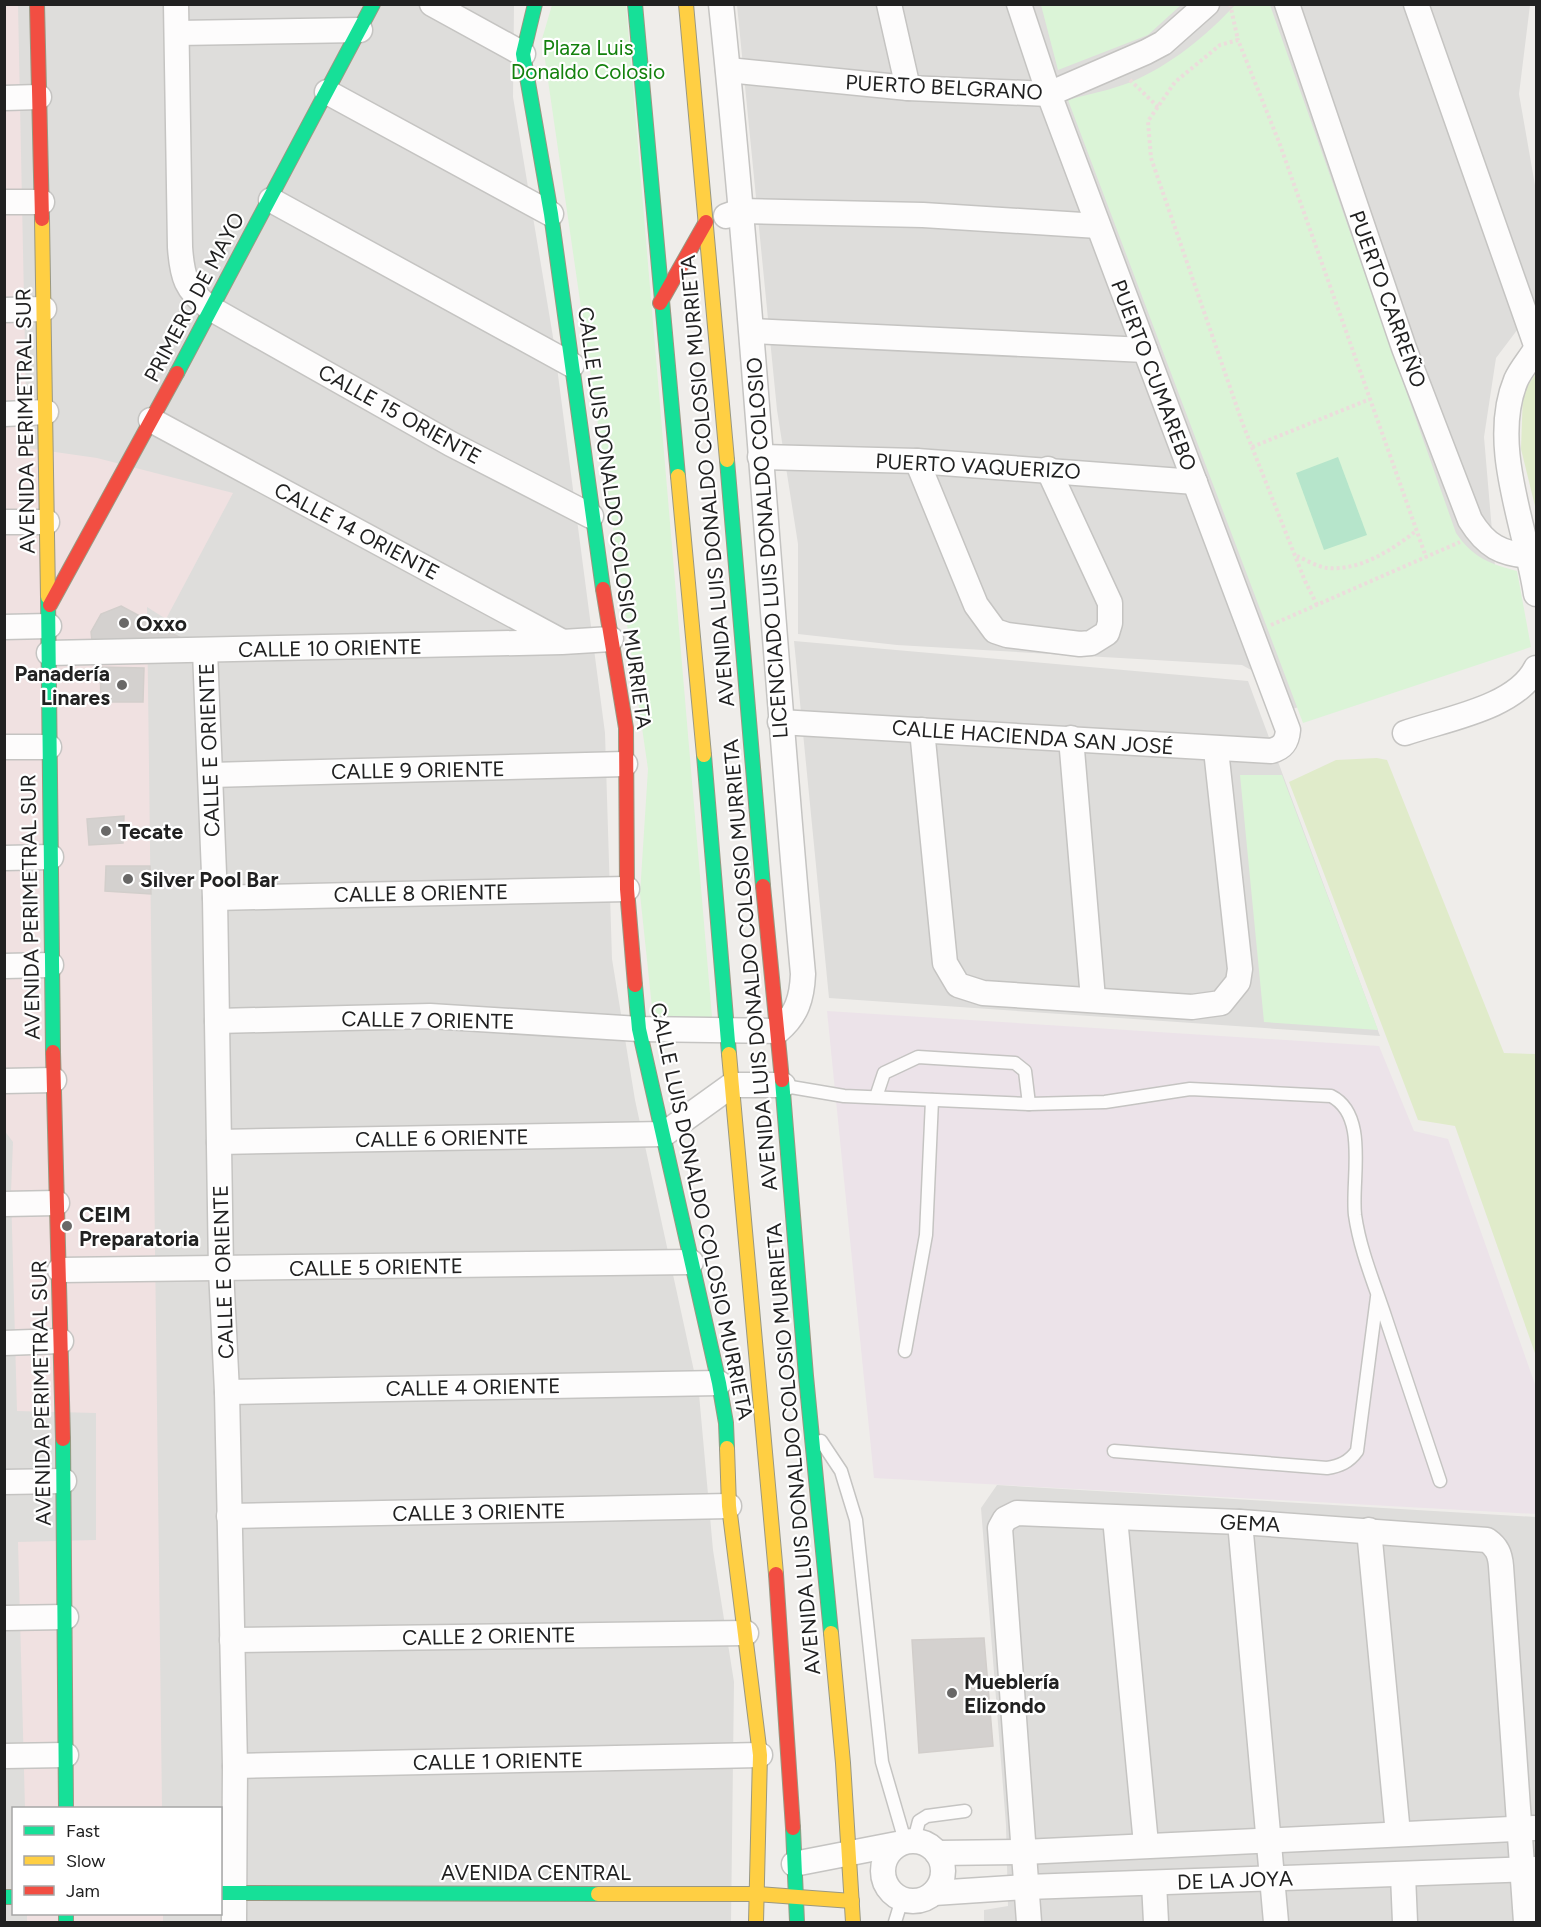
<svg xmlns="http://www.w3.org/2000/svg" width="1541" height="1927" font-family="Figtree,sans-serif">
  <rect width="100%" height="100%" fill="#efedea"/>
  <g fill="#dedddb" fill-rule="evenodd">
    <path d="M5,5H514L513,97L553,337L605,733L612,959L635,1100L699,1394L713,1550L734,1682L731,1922H5ZM14,1808H220V1914H14Z"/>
    <polygon points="737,5 1530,5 1519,94 1536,191 1536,305 1496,358 1484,437 1501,637 1287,711 1280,686 1242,665 897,645 798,634 798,544 777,410"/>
    <polygon points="794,641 1248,681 1380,1036 829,998"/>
    <polygon points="997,1485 1536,1517 1536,1922 984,1922 984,1910 1008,1906 1006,1825 981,1508"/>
  </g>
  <g fill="#f0e1e1">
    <polygon points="4,5 18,5 27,448 97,458 233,493 166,619 147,607 162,1808 25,1808 18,1542 96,1540 96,1413 17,1411 11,1192 13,1142 4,1130"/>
    <rect x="27" y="1914" width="136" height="8"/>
  </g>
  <polygon fill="#ece3e9" points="827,1011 1379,1046 1414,1131 1448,1139 1536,1387 1536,1514 874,1478"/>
  <g fill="#e0ebca">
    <polygon points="1536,373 1536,510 1521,449 1523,393"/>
    <polygon points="1377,758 1387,760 1504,1053 1536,1054 1536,1356 1455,1126 1418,1120 1289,782 1336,760"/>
  </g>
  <g fill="#dbf4d7">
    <polygon points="552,5 626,5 712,1017 654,1026 640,894 648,769 542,39"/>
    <polygon points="1041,5 1181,5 1148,35 1058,70"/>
    <path d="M1235,5H1270L1456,533C1472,557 1490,564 1517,571L1531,647L1303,723L1068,100C1089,94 1111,90 1131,82C1171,65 1206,36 1235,5Z"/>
    <polygon points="1240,775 1282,775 1378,1030 1264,1022"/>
  </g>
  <polygon fill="#b6e5cb" points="1338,457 1367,535 1324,550 1296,473"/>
  <g fill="#d4d1cf" stroke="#d2cecb" stroke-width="1.5">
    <polygon points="121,606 181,638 92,641 91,632 101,614"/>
    <polygon points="100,667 144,668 143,702 101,702"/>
    <polygon points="124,816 123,843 89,845 87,819"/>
    <polygon points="106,866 150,866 151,894 105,891"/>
    <polygon points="984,1638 993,1746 919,1753 912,1640"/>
  </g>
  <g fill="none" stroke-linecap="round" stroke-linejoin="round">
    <g stroke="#c5c4c2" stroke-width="15">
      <g id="lane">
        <path d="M785,1086L844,1096L1029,1104L1105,1102L1190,1089L1331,1096C1369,1115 1351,1180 1355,1215C1360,1250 1374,1283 1385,1316C1403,1371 1422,1426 1440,1481"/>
        <polyline points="876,1097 884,1073 918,1057 1015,1063 1025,1071 1029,1104"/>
        <polyline points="905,1351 926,1235 932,1100"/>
        <polyline points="821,1441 841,1471 856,1520 882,1762 905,1841"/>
        <path d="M1114,1451L1327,1468C1340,1466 1349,1462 1357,1451L1377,1297"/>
        <polyline points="914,1840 919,1821 927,1816 965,1811"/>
        <polyline points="895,1922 902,1899"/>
      </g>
    </g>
    <g stroke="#c5c4c2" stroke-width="27">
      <g id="street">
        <path d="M176,4L180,247C182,277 186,290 210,308L451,444L591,516"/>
        <polyline points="432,4 523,54"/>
        <polyline points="889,4 908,88"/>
        <path d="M1287,4L1404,348L1470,520C1486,546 1501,554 1531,556"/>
        <polyline points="1416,4 1536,345"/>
        <polyline points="177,33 360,30"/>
        <polyline points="728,70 908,88 1049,94 1146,52 1163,43 1207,4"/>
        <polyline points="327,92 551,214"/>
        <polyline points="4,98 39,97"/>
        <polyline points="271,200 572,365"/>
        <polyline points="4,202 42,202"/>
        <polyline points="726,216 740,211 923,215 1098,226"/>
        <polyline points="4,310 44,309"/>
        <polyline points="752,331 1145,350"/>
        <path d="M1536,349C1530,359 1521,369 1516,380C1489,445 1526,527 1536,594"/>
        <polyline points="4,414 46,412"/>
        <polyline points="151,420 561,641"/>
        <polyline points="760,457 917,461 1195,482"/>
        <polyline points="917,461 976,605 995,631 1007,635 1080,644 1091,643 1107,633 1110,623 1110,603 1048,469"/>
        <polyline points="4,522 47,522"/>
        <polyline points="4,627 49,626"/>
        <polyline points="205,651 215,898 221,1270 227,1392 235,1766 234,1922"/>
        <polyline points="49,653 562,642 611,639"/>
        <path d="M780,722L1271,751C1283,748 1287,742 1288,730L1049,94L1019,4"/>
        <polyline points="922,730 945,963 958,985 983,993 1192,1007 1221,1003 1238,982 1240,969 1216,750"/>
        <path d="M1405,733C1445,719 1516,708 1536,668"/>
        <polyline points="1071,738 1093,999"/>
        <polyline points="4,747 49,747"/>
        <polyline points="211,775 625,764"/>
        <polyline points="4,858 51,857"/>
        <polyline points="215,898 627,889"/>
        <polyline points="4,966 51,965"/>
        <path d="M217,1021L430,1016L639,1029L778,1031C797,1015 802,998 803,974C773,651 755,327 721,4"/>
        <polyline points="4,1081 54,1080"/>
        <polyline points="219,1142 664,1134 732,1085 783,1085"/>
        <polyline points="4,1204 57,1203"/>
        <polyline points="60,1270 691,1262"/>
        <polyline points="4,1343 61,1341"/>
        <polyline points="227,1392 719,1383"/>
        <polyline points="4,1482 64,1481"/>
        <polyline points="229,1516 729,1506"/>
        <polyline points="1115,1518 1146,1844"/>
        <polyline points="1240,1522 1276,1922"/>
        <polyline points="1369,1530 1398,1834"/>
        <polyline points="4,1618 66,1617"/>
        <polyline points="232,1640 746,1633"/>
        <polyline points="4,1756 66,1755"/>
        <polyline points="235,1766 760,1755"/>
        <circle cx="913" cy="1871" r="30"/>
        <polyline points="937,1853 1023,1852 1534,1828"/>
        <polyline points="794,1864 897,1844"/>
        <polyline points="1403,1875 1405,1922"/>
        <polyline points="1154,1883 1156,1922"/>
        <polyline points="934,1893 1027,1887 1536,1869"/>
        <path d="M1029,1922L1000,1528L1005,1519L1017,1513L1240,1522L1487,1540C1497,1547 1500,1554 1501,1566L1526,1922"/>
      </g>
    </g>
    <g stroke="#9a9882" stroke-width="16">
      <g id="fast">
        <polyline points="535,4 523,54 551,214 603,589"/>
        <polyline points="635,4 678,476"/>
        <polyline points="177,373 373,4"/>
        <polyline points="727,460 763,886"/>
        <polyline points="48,597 53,1052"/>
        <polyline points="704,755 729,1054"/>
        <polyline points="635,985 639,1029 719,1383 726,1423 727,1448"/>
        <polyline points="782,1080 806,1376 831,1633"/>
        <polyline points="63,1439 66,1808"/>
        <polyline points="793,1828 797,1922"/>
        <polyline points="220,1893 598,1894"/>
        <polyline points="4,1897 14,1897"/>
        <polyline points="66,1914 66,1922"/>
      </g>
    </g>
    <g stroke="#9a9882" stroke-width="16">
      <g id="slow">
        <polyline points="686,4 727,460"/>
        <polyline points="42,219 48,597"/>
        <polyline points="678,476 704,755"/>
        <polyline points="729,1054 776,1574"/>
        <polyline points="727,1448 729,1506 760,1755 756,1922"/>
        <polyline points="831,1633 843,1763 853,1922"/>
        <polyline points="598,1894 757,1894 852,1901"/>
      </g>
    </g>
    <g stroke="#9a9882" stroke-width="16">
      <g id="jam">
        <polyline points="37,4 42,219"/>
        <polyline points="660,303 706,222"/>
        <polyline points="603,589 626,728 627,889 635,985"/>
        <polyline points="50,605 177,373"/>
        <polyline points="763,886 782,1080"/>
        <polyline points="53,1052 63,1439"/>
        <polyline points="776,1574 793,1828"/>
      </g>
    </g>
    <g stroke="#ecdcdc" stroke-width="4" stroke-dasharray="3 3" stroke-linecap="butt">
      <polyline points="1230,4 1238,40"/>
      <polyline points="1130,80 1158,107"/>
      <polyline points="1252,447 1370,399"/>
      <path d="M1297,556C1306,560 1318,567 1327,568C1360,571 1392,550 1416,531"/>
      <polyline points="1317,605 1305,581 1242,422 1151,158 1148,121 1175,82 1220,45 1238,40 1279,142 1426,557"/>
      <polyline points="1271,625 1460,542"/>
    </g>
    <use href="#lane" stroke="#fdfcfc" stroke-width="12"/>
    <use href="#street" stroke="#fdfcfc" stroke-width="24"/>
    <use href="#fast" stroke="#16e098" stroke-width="14"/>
    <use href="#slow" stroke="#ffcf43" stroke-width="14"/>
    <use href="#jam" stroke="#f24e42" stroke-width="14"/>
  </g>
  <g fill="#696867" stroke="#fff" stroke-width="2">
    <circle cx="124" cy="623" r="6"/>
    <circle cx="122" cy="685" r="6"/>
    <circle cx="106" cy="831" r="6"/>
    <circle cx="128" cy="879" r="6"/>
    <circle cx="67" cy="1226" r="6"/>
    <circle cx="952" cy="1693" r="6"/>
  </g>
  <g text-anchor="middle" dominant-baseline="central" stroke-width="4.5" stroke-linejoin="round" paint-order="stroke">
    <g font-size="21" fill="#13810d" stroke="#fff">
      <text x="588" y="47">Plaza Luis<tspan x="588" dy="24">Donaldo Colosio</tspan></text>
    </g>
    <g font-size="21" fill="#212121" stroke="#fff">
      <text transform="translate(944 87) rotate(3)">PUERTO BELGRANO</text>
      <text transform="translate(194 297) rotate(-62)">PRIMERO DE MAYO</text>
      <text transform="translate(1388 299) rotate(70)">PUERTO CARREÑO</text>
      <text transform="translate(1154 375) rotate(69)">PUERTO CUMAREBO</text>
      <text transform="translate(400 414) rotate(29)">CALLE 15 ORIENTE</text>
      <text transform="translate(25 421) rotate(-91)">AVENIDA PERIMETRAL SUR</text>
      <text transform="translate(978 466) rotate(3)">PUERTO VAQUERIZO</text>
      <text transform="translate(707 481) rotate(-95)">AVENIDA LUIS DONALDO COLOSIO MURRIETA</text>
      <text transform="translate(615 518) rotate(82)">CALLE LUIS DONALDO COLOSIO MURRIETA</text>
      <text transform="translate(357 531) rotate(28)">CALLE 14 ORIENTE</text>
      <text transform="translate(767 548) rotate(-94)">LICENCIADO LUIS DONALDO COLOSIO</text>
      <text transform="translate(330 648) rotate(-1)">CALLE 10 ORIENTE</text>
      <text transform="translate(1033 737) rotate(4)">CALLE HACIENDA SAN JOSÉ</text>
      <text transform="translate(209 750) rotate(-92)">CALLE E ORIENTE</text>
      <text transform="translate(418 770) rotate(-1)">CALLE 9 ORIENTE</text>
      <text transform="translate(421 893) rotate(-1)">CALLE 8 ORIENTE</text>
      <text transform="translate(30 907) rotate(-91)">AVENIDA PERIMETRAL SUR</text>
      <text transform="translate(750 965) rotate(-95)">AVENIDA LUIS DONALDO COLOSIO MURRIETA</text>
      <text transform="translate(428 1020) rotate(1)">CALLE 7 ORIENTE</text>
      <text transform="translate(442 1138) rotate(-1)">CALLE 6 ORIENTE</text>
      <text transform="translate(702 1211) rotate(78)">CALLE LUIS DONALDO COLOSIO MURRIETA</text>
      <text transform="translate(376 1267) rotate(-1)">CALLE 5 ORIENTE</text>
      <text transform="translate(223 1272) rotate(-92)">CALLE E ORIENTE</text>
      <text transform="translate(473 1387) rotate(-1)">CALLE 4 ORIENTE</text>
      <text transform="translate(41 1393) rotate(-91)">AVENIDA PERIMETRAL SUR</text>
      <text transform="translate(793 1449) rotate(-95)">AVENIDA LUIS DONALDO COLOSIO MURRIETA</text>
      <text transform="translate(479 1512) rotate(-1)">CALLE 3 ORIENTE</text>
      <text transform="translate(1250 1523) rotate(3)">GEMA</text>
      <text transform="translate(489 1636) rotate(-1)">CALLE 2 ORIENTE</text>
      <text transform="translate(498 1761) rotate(-1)">CALLE 1 ORIENTE</text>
      <text x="536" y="1872">AVENIDA CENTRAL</text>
      <text transform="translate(1235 1880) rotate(-2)">DE LA JOYA</text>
    </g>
    <g font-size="21" font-weight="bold" fill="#212121" stroke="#fff" text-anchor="start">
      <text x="136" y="623">Oxxo</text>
      <text x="110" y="673" text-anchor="end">Panadería<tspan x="110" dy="24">Linares</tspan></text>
      <text x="118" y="831">Tecate</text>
      <text x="140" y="879">Silver Pool Bar</text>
      <text x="79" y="1214">CEIM<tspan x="79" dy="24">Preparatoria</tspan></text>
      <text x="964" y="1681">Mueblería<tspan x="964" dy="24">Elizondo</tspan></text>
    </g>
  </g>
  <rect width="1541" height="1927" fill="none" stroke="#212121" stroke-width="12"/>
  <rect x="12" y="1807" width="210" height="108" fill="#ffffff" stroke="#a6a6a6" stroke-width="1.5"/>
  <rect x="24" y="1826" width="30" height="9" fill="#16e098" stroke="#a6a6a6" stroke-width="1.5"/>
  <text x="66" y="1837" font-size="18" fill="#212121">Fast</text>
  <rect x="24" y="1856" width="30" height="9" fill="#ffcf43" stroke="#a6a6a6" stroke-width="1.5"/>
  <text x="66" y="1867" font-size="18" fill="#212121">Slow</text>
  <rect x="24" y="1886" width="30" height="9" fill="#f24e42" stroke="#a6a6a6" stroke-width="1.5"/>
  <text x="66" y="1897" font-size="18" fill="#212121">Jam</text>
</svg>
